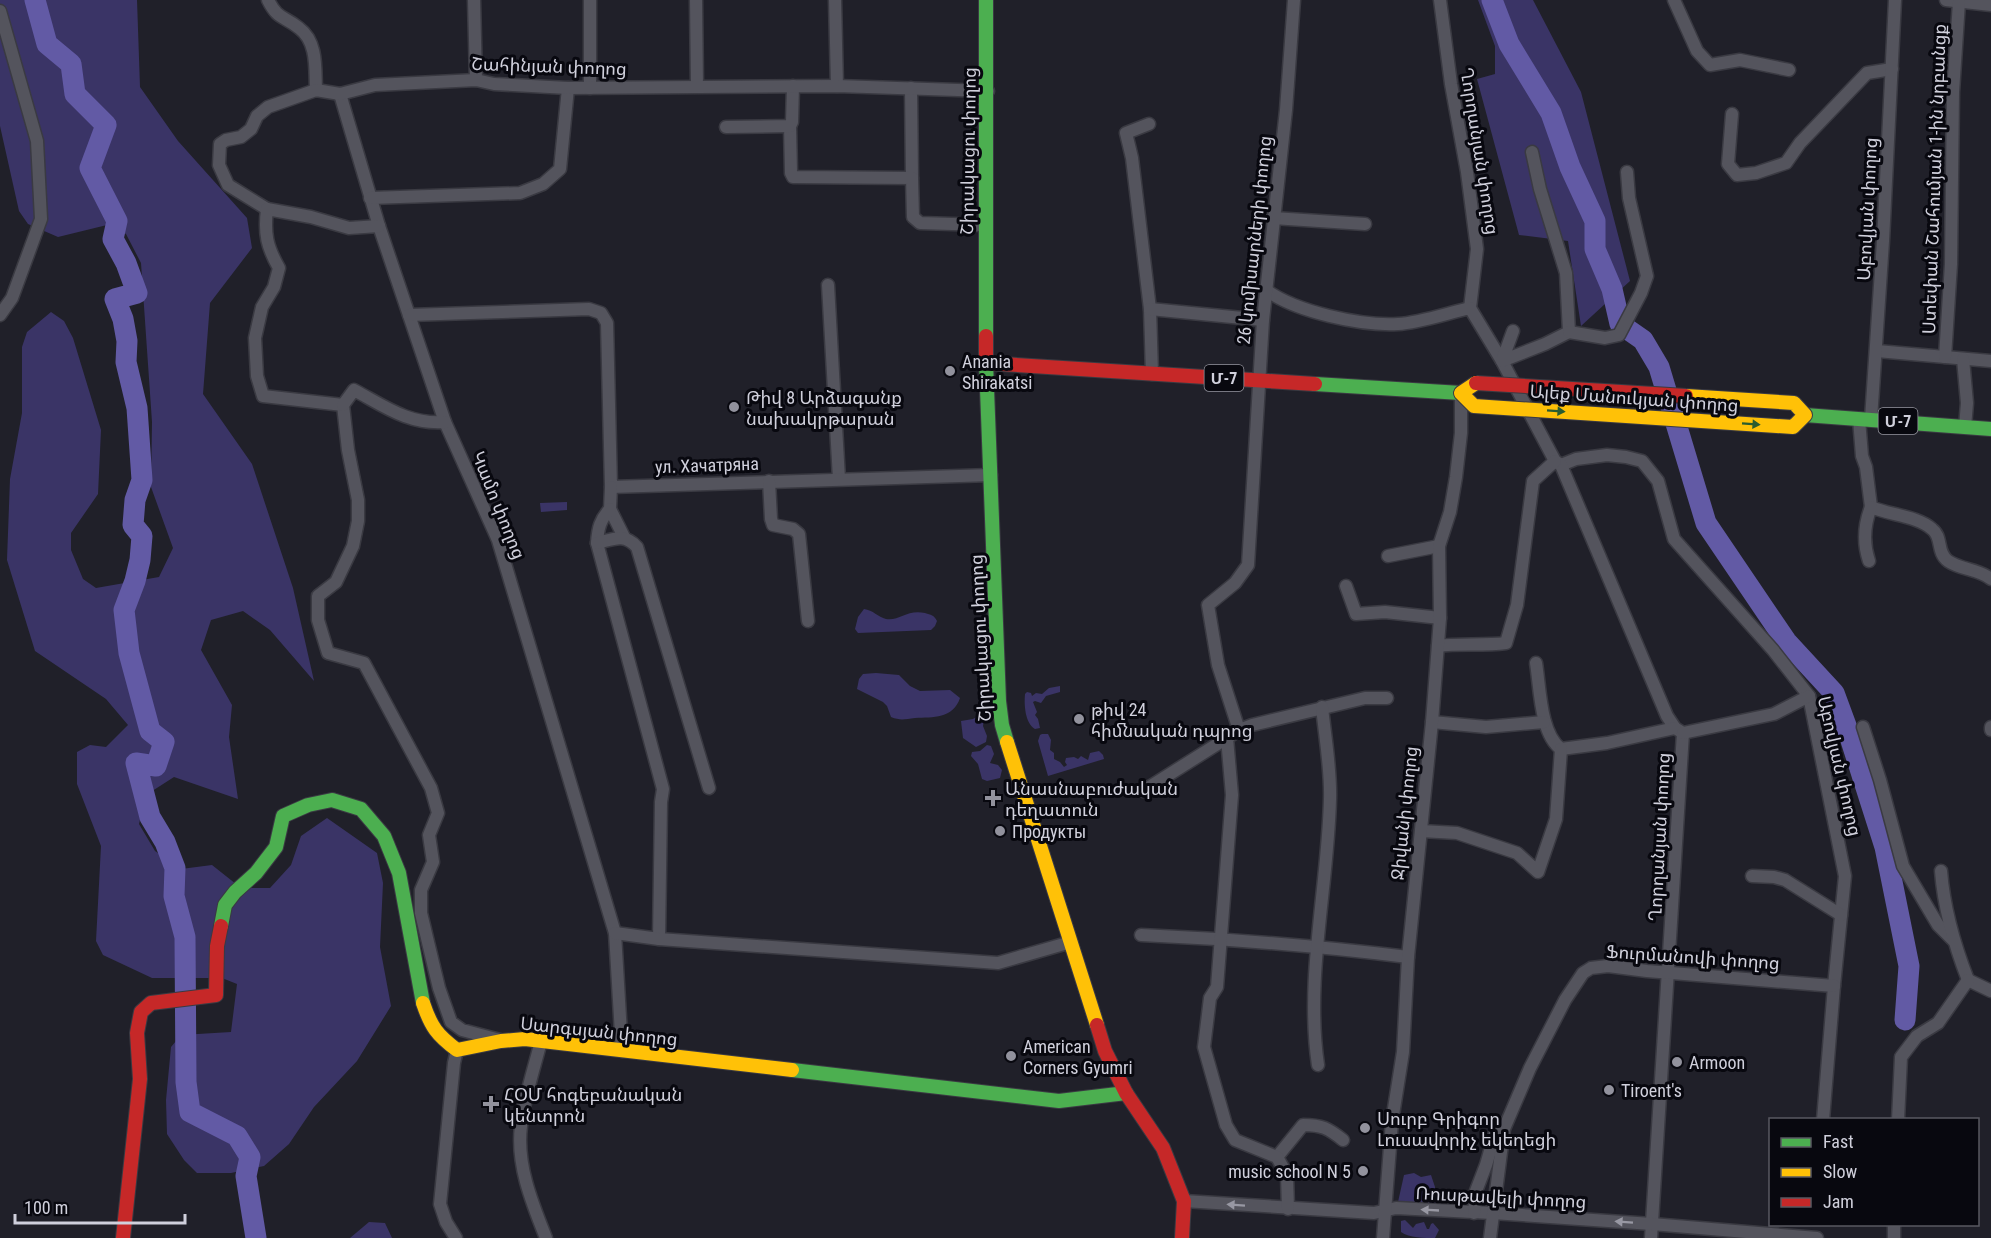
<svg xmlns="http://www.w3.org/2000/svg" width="1991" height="1238" font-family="'Roboto Condensed','Noto Sans Armenian',sans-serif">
  <rect width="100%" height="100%" fill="#202029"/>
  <g fill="#3a3466">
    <polygon points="0,0 137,0 140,87 178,141 247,218 252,248 210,303 203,394 252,464 293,588 314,681 270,630 243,611 211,620 201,650 232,705 229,737 238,799 174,777 146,795 139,824 155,851 181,869 212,865 241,888 270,888 291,865 301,836 327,818 377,853 383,883 380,947 391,1006 357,1061 314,1107 289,1144 264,1166 231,1173 197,1173 184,1160 167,1134 166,1100 171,1047 181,1035 231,1032 237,984 222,978 152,978 103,955 96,941 101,846 77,784 77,752 90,745 106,747 128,725 106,699 35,651 7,560 10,479 22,413 22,347 27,332 51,312 64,321 73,338 101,430 98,494 71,533 71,550 83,579 96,588 159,577 173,548 151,487 152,422 141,263 126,234 107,225 58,237 28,224 19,211 0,126"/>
    <polygon points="1478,0 1533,0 1581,92 1630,281 1581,326 1568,241 1519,235 1477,79 1495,74 1495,46"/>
    <polygon points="567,502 567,510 541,512 540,503"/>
    <path d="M864,609C873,610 878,617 886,619C900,621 907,609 925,613C931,615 934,615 937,621L935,626L931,630L858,633L855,629L858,617Z"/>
    <path d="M876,673L899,675L910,686L920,691L950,690L960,698C953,719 933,717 915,718C905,719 901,721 891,717L887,706L883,702L857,689L859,679L863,674Z"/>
    <path d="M1060,686V692L1046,696L1041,703L1035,701L1033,702L1037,712L1035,715L1038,719L1040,728L1035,729C1025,723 1024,705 1025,694L1027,692L1031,693L1032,696L1036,693L1042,694L1049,688Z"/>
    <polygon points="980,715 984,719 983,726 987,736 986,742 976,747 963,738 961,721 973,719"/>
    <polygon points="1042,734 1048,734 1051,740 1050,750 1054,753 1054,759 1060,762 1064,767 1067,765 1065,762 1066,758 1074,757 1078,759 1081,756 1088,760 1090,753 1099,751 1103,755 1104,759 1048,776 1038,741 1040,735"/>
    <polygon points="987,745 991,746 994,754 990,763 998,765 1002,770 1000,778 987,781 982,779 978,764 971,756 972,752 980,751"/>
    <polygon points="1414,1173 1421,1177 1431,1175 1435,1187 1436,1204 1398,1202 1404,1175"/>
    <path d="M1405,1220L1413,1228L1416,1224L1424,1222L1427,1229H1429L1431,1224L1433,1223L1439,1230L1435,1238C1425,1238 1409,1238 1401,1232V1221Z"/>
    <polygon points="369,1222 385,1223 392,1238 350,1238"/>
  </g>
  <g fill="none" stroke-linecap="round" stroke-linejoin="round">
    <g stroke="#625aa5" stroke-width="21">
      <polyline points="35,0 47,44 71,64 75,94 106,125 90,168 117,221 113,239 126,263 137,293 115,299 123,319 127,341 126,362 137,408 142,480 135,500 133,525 142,536 140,560 135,581 124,610 129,653 150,731 164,742 156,766 136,763 150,817 165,842 175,868 174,896 185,937 186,1082 190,1112 237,1136 250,1157 246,1176 256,1238"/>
      <polyline points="1492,0 1509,44 1551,113 1570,167 1595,221 1595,249 1612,289 1620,324 1643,340 1659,367 1706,523 1786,641 1834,693 1848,731 1885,847 1909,966 1905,1020"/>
    </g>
    <g stroke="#3a3a42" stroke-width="15">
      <g id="street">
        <path d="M268,0C278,20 283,15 299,28C318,42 315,69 316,90"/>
        <polyline points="474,0 476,80"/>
        <polyline points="590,0 590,88"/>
        <polyline points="696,0 697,86"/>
        <polyline points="835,0 837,86"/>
        <polyline points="1440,0 1451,84 1467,172 1477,249 1470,308"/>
        <polyline points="1674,0 1697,51 1710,65 1740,60 1789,70"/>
        <polyline points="1946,0 1991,5"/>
        <polyline points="0,11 37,141 41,219 12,298 0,315"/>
        <polyline points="911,88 912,178"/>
        <polyline points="340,94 379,226 445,422 498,540 615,933 622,1051"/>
        <polyline points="1732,114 1728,164 1737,175 1756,173 1786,163 1800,143 1867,73 1892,69"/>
        <polyline points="1149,124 1126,133 1132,158 1150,309 1152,374"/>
        <polyline points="790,126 791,173 793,177 912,178 913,217 920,223 985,225"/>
        <polyline points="726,127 790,126 792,122 793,86"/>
        <polyline points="370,198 520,193 543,184 560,169 568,88"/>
        <polyline points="267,209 228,185 219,165 220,144 226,140 241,137 251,129 257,116 268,107 316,90 340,94 375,85 476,80 494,84 568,88 837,86 988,91"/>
        <polyline points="1273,218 1365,224"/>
        <polyline points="828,285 839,479"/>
        <path d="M1266,290C1296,312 1361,326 1398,324C1419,323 1448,313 1470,308L1502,361L1555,461L1561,465L1576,459L1607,455L1626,457L1642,461L1658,481L1674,539L1773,650L1809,696L1845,876L1834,986L1823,1120"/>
        <polyline points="1150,309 1263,320"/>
        <polyline points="409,315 589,309 601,313 607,323 611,487 991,475"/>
        <polyline points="1513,331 1502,361 1545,344 1569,332 1566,273 1540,189 1532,152"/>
        <polyline points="1569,332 1605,338 1619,335 1641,293 1647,276 1629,198 1627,172"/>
        <polyline points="1877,351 1991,361"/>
        <polyline points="1945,357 1951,264 1953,92 1959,2"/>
        <polyline points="1963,359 1967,403 1965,427"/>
        <polyline points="343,405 348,450 358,500 358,521 353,546 336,582 318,596 318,620 328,653 364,663 431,788 438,813 429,835 433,862 421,890 421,913 439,988 451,1022 462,1030 500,1040"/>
        <path d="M343,405L263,396L257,376L255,338L262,307L274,287L279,268C267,247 264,234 267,209L311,217L349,228L379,226"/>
        <path d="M343,405L354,390C384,406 409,425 445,422"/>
        <path d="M1859,419L1862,456L1866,467L1871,507C1889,515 1918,516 1932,529C1943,537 1936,552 1948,561C1961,570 1979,569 1991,579"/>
        <polyline points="1871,419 1883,241 1895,0"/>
        <polyline points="1561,465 1667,716 1675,728 1683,733 1651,1238"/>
        <polyline points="769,481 771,519 773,525 793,529 799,534 808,621"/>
        <polyline points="611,487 610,509 624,537"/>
        <path d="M610,509C600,520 598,528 597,543L663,789L661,802L659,939"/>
        <path d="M597,543C614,539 624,533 637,547L709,788"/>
        <polyline points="1388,556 1439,546"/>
        <path d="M1869,561C1863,543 1864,525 1871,507"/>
        <polyline points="1346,586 1356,614 1385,612 1440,618"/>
        <path d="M1438,646C1460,643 1483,646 1506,643L1517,605L1533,481L1555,461"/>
        <path d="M1536,663C1540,687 1540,734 1561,749L1607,743L1675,728"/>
        <polyline points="1432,722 1486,727 1544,722"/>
        <polyline points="1863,727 1880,780 1903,866 1938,925 1953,940"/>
        <polyline points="1991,727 1991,730"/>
        <polyline points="1239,730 1252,725 1365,698 1387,698"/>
        <polyline points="1683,733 1774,714 1809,696"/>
        <polyline points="1143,791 1227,738"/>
        <polyline points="1421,831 1457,833 1517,853 1538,872 1556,819 1561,749"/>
        <path d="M1941,871C1944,910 1954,944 1968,980"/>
        <polyline points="1752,876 1774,877 1785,880 1841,915"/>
        <polyline points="615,933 659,939 998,963 1071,942"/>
        <path d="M1141,935C1231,939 1319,946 1408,957"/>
        <polyline points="1968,980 1991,991"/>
        <path d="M541,1041C534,1069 524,1098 521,1126C516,1164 532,1203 546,1238"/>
        <path d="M1318,1065C1305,978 1328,887 1330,799C1331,769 1325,737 1322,707"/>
        <polyline points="1898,1120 1901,1057 1917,1036 1938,1023 1968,980"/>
        <path d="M1277,1157L1303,1125C1322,1125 1328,1128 1343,1140"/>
        <polyline points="1184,1201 1374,1213 1396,1208 1492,1213 1652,1224 1817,1238"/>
        <polyline points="1288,1209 1287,1175 1277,1157 1235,1140 1226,1125 1204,1047 1210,998 1217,987 1232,795 1227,738 1239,730 1218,665 1208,605 1235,583 1248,565 1263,320 1286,110 1294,0"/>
        <polyline points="1474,1213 1476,1191 1486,1165 1496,1130"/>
        <polyline points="456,1238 446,1222 440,1204 454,1063 457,1050"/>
        <polyline points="1383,1238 1392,1121 1403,1052 1408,957 1432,722 1440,618 1439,546 1450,512 1456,477 1461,433 1461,393"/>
        <polyline points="1490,1238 1504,1129 1530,1068 1565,1000 1583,973 1591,968 1608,966 1647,971 1834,986"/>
        <polyline points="1894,1238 1894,1224"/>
      </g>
    </g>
    <g stroke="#3a3a42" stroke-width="16">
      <g id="fast">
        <polyline points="986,336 986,0"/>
        <polyline points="986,363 999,701 1002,725 1007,742"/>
        <polyline points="1315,384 1461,393"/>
        <polyline points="1805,415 1991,429"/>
        <polyline points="221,926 225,905 235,892 256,873 276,847 283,816 308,805 332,800 361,809 384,836 399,873 423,1003"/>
        <polyline points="792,1070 1059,1101 1126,1093"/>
      </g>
    </g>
    <g stroke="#3a3a42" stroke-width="16">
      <g id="slow">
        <polyline points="1007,742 1097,1025"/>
        <path d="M423,1003C431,1027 437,1035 457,1050L501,1041L525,1039L792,1070"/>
      </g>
    </g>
    <g stroke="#3a3a42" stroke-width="16">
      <g id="jam">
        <polyline points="986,336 986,363 1315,384"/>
        <polyline points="1097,1025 1105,1051 1126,1093 1163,1148 1184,1201 1182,1238"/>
        <polyline points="123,1238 140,1079 137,1033 141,1012 151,1003 216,995 217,946 221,926"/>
      </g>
    </g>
    <use href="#street" stroke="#54545d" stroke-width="12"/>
    <use href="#fast" stroke="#4caf50" stroke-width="14"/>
    <use href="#slow" stroke="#ffc107" stroke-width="14"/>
    <use href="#jam" stroke="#c62828" stroke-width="14"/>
    <g stroke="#3a3a42" stroke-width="16" stroke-linecap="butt">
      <polyline id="slow-bridge" points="1476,383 1461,393 1474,406 1793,427 1805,415 1794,403 1686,396"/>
    </g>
    <g stroke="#3a3a42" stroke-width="16" stroke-linecap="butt">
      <polyline id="jam-bridge" points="1476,383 1686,396"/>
    </g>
    <use href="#slow-bridge" stroke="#ffc107" stroke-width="14"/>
    <use href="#jam-bridge" stroke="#c62828" stroke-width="14"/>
  </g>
  <defs><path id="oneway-solid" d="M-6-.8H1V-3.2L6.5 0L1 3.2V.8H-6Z" transform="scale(1.5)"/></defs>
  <g fill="#2a5c30">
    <use href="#oneway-solid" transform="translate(1556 411) rotate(4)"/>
    <use href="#oneway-solid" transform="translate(1751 424) rotate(4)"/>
  </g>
  <g fill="#9898a3">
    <use href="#oneway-solid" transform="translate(1236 1205) rotate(-176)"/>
    <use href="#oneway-solid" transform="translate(1430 1210) rotate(-177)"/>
    <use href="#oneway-solid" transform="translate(1624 1222) rotate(-176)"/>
  </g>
  <g fill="#92929d" stroke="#08080f" stroke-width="2">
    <circle cx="950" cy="371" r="6"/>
    <circle cx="734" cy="407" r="6"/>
    <circle cx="1079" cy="719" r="6"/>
    <path d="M990 789h6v6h6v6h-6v6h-6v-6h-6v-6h6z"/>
    <circle cx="1000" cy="831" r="6"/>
    <circle cx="1011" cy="1056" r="6"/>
    <circle cx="1677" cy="1062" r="6"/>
    <circle cx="1609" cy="1090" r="6"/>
    <path d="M488 1095h6v6h6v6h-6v6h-6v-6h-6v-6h6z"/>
    <circle cx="1365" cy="1128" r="6"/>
    <circle cx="1363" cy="1171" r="6"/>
  </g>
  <g text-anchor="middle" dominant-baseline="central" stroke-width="6" stroke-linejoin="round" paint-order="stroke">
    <g fill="#08080f" stroke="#94949e" stroke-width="1.5">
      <rect x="1204.5" y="365" width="39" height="26" rx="4.5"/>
      <rect x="1878.5" y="408" width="39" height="26" rx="4.5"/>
    </g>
    <g font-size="16" font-weight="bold" fill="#d0d0dc">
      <text x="1224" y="378">Մ-7</text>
      <text x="1898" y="421">Մ-7</text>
    </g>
    <g font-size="18" fill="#d0d0dc" stroke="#08080f">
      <text transform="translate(549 66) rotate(2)">Շահինյան փողոց</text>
      <text transform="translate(968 151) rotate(-89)">Շիրակացու փողոց</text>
      <text transform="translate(1480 151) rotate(81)">Ղորղանյան փողոց</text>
      <text transform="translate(1934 179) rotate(-88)">Ստեփան Շահումյան 1-ին նրբանցք</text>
      <text transform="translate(1867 209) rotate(-87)">Աբովյան փողոց</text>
      <text transform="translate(1254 240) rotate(-84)">26 կոմիսարների փողոց</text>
      <text transform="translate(1634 398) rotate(4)">Ալեք Մանուկյան փողոց</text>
      <text transform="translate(707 465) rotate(-2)">ул. Хачатряна</text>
      <text transform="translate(499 505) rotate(68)">Կամո փողոց</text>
      <text transform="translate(980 638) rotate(-93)">Շիրակացու փողոց</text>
      <text transform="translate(1840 766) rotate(77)">Աբովյան փողոց</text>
      <text transform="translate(1404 813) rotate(-84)">Ջիվանի փողոց</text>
      <text transform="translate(1659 837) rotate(-87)">Ղորղանյան փողոց</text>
      <text transform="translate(1693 957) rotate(4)">Ֆուրմանովի փողոց</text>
      <text transform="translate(599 1031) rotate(6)">Սարգսյան փողոց</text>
      <text transform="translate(1501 1197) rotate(3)">Ռուսթավելի փողոց</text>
    </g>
    <g font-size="18" fill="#d0d0dc" stroke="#08080f" text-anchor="start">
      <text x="962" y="361">Anania<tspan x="962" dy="21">Shirakatsi</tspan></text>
      <text x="746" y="397">Թիվ 8 Արձագանք<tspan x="746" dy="21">նախակրթարան</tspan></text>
      <text x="1091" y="709">թիվ 24<tspan x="1091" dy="21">հիմնական դպրոց</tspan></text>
      <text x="1005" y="788">Անասնաբուժական<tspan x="1005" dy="21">դեղատուն</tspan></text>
      <text x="1012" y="831">Продукты</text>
      <text x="1023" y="1046">American<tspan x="1023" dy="21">Corners Gyumri</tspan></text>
      <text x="1689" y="1062">Armoon</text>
      <text x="1621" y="1090">Tiroent's</text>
      <text x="504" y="1094">ՀՕՄ հոգեբանական<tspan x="504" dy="21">կենտրոն</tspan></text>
      <text x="1377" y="1118">Սուրբ Գրիգոր<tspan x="1377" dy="21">Լուսավորիչ եկեղեցի</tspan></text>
      <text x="1351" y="1171" text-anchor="end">music school N 5</text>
    </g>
  </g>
  <rect x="1769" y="1118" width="210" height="108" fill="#08080f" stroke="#585861" stroke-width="1.5"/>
  <rect x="1781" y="1138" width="30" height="9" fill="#4caf50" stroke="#585861" stroke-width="1.5"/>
  <text x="1823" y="1148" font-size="18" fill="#d0d0dc">Fast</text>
  <rect x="1781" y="1168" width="30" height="9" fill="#ffc107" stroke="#585861" stroke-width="1.5"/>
  <text x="1823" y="1178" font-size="18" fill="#d0d0dc">Slow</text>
  <rect x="1781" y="1198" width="30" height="9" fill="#c62828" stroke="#585861" stroke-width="1.5"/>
  <text x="1823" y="1208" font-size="18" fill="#d0d0dc">Jam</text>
  <path d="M15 1214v9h170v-9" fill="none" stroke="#d0d0dc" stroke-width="3"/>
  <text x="24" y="1214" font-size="18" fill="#d0d0dc" stroke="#08080f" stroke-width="4.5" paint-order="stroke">100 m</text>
</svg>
